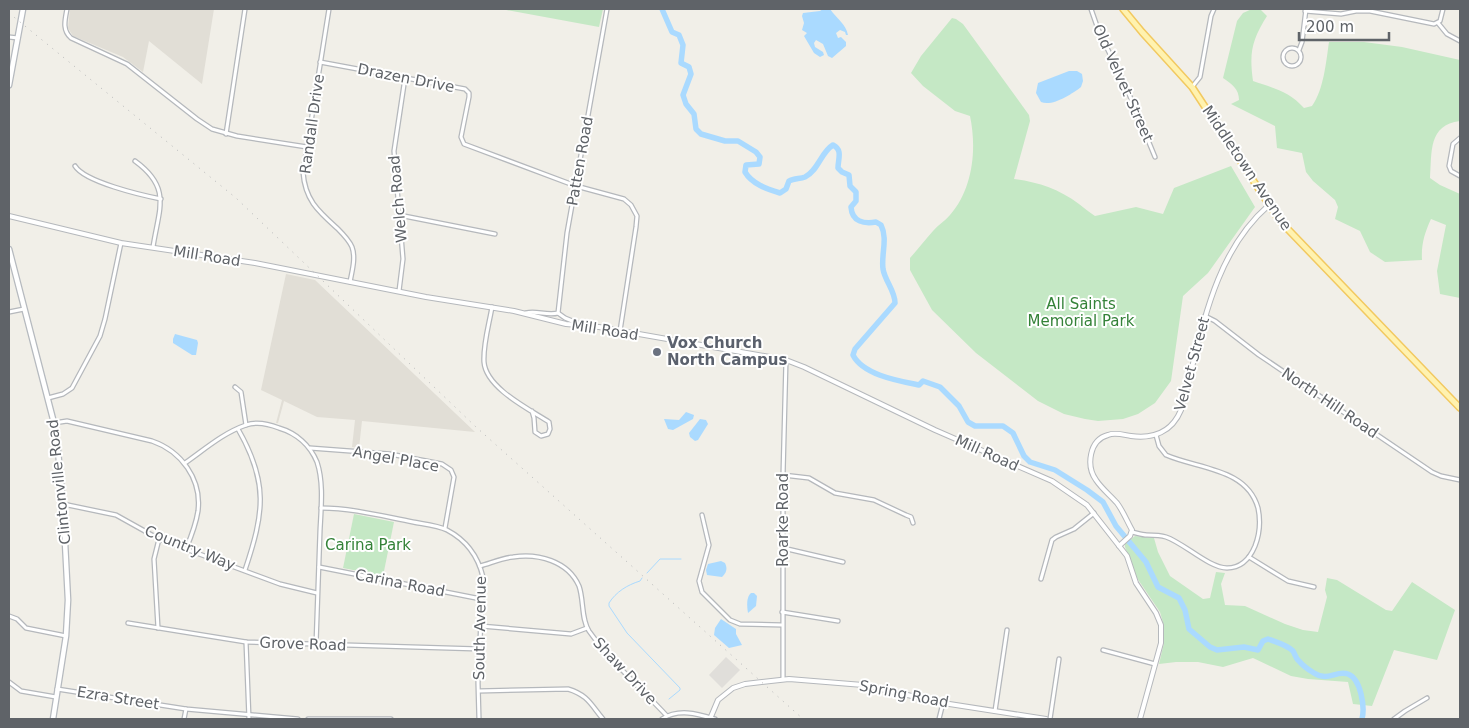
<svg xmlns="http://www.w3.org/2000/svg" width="1469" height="728" font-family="'DejaVu Sans',sans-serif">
  <rect width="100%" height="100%" fill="#f1efe8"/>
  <polygon fill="#e0deda" points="726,657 740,670 722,688 709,675"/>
  <g fill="#e1ded6">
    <polygon points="70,9 214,9 202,84 149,41 143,72 123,57 73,36 68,28"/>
    <polygon points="286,274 315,280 475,432 362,421 359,448 352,447 355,420 317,417 284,401 278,423 276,423 282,400 261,390"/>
  </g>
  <g fill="#c5e8c5">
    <polygon points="501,9 603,9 599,27"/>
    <path d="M1252,9H1260L1267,16C1252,40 1249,52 1253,81C1273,88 1289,91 1304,108L1312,106C1324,89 1326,62 1329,42H1364L1402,47L1460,60V121C1428,125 1432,152 1430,178L1440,185L1460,194V298L1440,294L1437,271L1446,225L1431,219C1425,232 1421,244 1422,260L1385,262L1370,252L1360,231L1335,219L1338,207L1335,200L1313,181L1306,172L1302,153L1277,148L1275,126L1231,104L1239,100C1239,89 1232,84 1223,78L1237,21L1243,13Z"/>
    <path d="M952,18L956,19L963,24L1029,115L1030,121L1014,179C1038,182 1059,189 1079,204C1084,208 1089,212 1095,216L1136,207L1163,214L1174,188L1231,166L1255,207L1208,273L1183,296L1171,381L1155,403L1138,414L1123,419L1098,421L1085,419L1064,414L1038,401L976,353L932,310L910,270V258C918,249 925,240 933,231C938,225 945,221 950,215C973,189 977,149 970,116L955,111L923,86L911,73L921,56Z"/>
    <polygon points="354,514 394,522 383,576 343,568"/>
    <polygon points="1135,536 1154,538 1158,552 1170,576 1203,599 1210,598 1216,572 1225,573 1221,584 1225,605 1245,606 1285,624 1303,630 1318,632 1327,597 1325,590 1327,578 1337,580 1386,610 1392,611 1412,582 1455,610 1437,660 1394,650 1372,706 1353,704 1348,682 1308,679 1291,676 1253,658 1223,667 1198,662 1176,662 1159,664 1164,643 1164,626 1160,612 1137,578 1125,547 1125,544"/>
  </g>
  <g fill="#aadaff">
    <path d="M823,9H830C836,18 846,24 848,35H846L845,32L840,30L836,33L838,38L841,37L846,42V46L832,58L828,56L823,44L816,40L814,43L815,47L823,52L824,55L820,57L814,53L804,36L807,33L802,30L804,23L802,16L803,13L820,11Z"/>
    <path d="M1069,71H1077L1082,74L1083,81L1081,87C1072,94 1052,107 1041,102L1036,93L1038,83Z"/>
    <polygon points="175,334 197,340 198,343 196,355 192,355 173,343 173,339"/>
    <polygon points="686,412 694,415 693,419 673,430 668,429 664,419 679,420"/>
    <polygon points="700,419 706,420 708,424 698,440 695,441 690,437 689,433"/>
    <path d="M721,561L725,563C728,569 726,573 722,577L707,575L706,570L708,564Z"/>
    <path d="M751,593H754L757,596L756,606L748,613C747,607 746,597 751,593Z"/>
    <polygon points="721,619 736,629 736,634 742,645 729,648 714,635 715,628"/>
  </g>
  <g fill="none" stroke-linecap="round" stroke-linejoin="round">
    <g stroke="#aadaff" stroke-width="1">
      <polyline points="647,573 660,559 681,559"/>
      <path d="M642,578L640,581C627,585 616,592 609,603V606L627,633L680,688V690L669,699"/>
    </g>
    <path stroke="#aadaff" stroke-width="5.5" d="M662,9L672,32L679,35L683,45L681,63L689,67L691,74L683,95L686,104L694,114L696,129L701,134L725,141H738L756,152L760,157L759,164L746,165L745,172C752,184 767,189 780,193L786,189L789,181C794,178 800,179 805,177C818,171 821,152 833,145C843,150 838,159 838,168L842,172L849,175L850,186L856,192V201L851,207C852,222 864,224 876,222L881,225C888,239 881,254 883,269C885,281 895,291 895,303L855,349L853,355C863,375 899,381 919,385L923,381L940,387L959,406L968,422L975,426H1003L1013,433L1024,456L1030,462L1055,470L1087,490L1103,502L1116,526L1146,562L1158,587L1179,598L1185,610L1189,629L1210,647L1217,650L1244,647L1258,650L1263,641L1268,639C1276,642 1287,645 1293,651C1295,654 1296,659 1299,661C1303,666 1309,670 1314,673C1328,682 1336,670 1348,674C1361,679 1365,707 1362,719"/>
    <g stroke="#b5b8bc" stroke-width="5.5">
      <g id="minor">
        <path d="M67,9C65,20 62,30 71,38L127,64L197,119L212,129L237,136L307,147"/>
        <path d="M329,9L303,172C305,200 318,211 338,229C343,234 349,240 352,247C356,258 352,271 350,282"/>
        <polyline points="1091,9 1098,29 1129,94 1155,157"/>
        <polyline points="1305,11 1341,14 1356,11 1370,11 1434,24 1440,21 1443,9"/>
        <polyline points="1438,23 1447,34 1460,41"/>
        <polyline points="9,37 18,38"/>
        <circle cx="1292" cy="57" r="9"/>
        <polyline points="1299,50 1302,42 1306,9"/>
        <polyline points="320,62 465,89 469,93 469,97 461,137 464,144 576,186 624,199 631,205 637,216 636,227 620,331"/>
        <polyline points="1192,87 1200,77 1211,16 1214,9"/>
        <polyline points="226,134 245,9"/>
        <polyline points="1460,138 1453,144 1449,166 1451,171 1460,176"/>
        <path d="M135,161C172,188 159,208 153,247"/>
        <path d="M75,166C85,182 141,195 161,199"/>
        <polyline points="399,215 495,234"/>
        <polyline points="399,291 403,259 394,151 405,78"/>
        <path d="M492,307C489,325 483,344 484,362C486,388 529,409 549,422L550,429L548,434L541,436L535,432L534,418L532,411"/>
        <polyline points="9,312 24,309"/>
        <path d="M526,313C536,310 547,316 558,313L567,233L607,9"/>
        <polyline points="558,313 565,318 582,325"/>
        <polyline points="1205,316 1215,321 1259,355 1432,472 1441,476 1460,480"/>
        <polyline points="235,387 241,392 246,425"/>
        <polyline points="48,398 63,394 72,388 100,336 105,319 121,243"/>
        <path d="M54,423L67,421L152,441C181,451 202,479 198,511C196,524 191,537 186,549"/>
        <path d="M238,429C269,483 264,513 245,570"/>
        <polyline points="310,448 390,454 442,464 451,470 454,477 445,528"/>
        <path d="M185,463C205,449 223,433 246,425C257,421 269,424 279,428C296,433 310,445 317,462C324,483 321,509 320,531C319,569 317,607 316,645"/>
        <polyline points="783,475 809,478 835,493 874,500 906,515 911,517 913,523"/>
        <polyline points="63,504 116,515 159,539 280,584 317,593"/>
        <path d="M321,508C352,508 382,516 413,522C423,524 437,525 447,530C466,540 478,556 483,577L478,683L479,719"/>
        <polyline points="702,515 709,545 699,581 702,592 730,620 740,624 782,625"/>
        <path d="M1132,532C1137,533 1142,535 1147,535C1154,535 1160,535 1166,537C1184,543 1209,568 1227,568C1241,568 1250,558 1255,546C1260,533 1261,522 1258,508C1247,468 1198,469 1166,455L1159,446L1156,435"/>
        <polyline points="783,548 843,562"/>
        <polyline points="1249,557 1288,581 1314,587"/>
        <path d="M480,566C491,563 502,558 513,557C538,553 568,561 579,586C584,600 581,619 589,631C611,662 641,688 667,716"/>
        <polyline points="319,567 481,599"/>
        <polyline points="1041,579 1052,540 1056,537 1074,529 1094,513"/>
        <polyline points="782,612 838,621"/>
        <polyline points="9,616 17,619 26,628 66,636"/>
        <polyline points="128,623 246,642 480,649"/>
        <polyline points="481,626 571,634 587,628"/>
        <polyline points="158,628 154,559 159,539"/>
        <polyline points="246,642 249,719"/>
        <polyline points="1103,650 1155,664"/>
        <polyline points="783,679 783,475 786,360"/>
        <polyline points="9,682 21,691 56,697"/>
        <polyline points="57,689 186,709 298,719"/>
        <path d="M479,691L568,689C588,695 591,705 603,719"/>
        <polyline points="995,711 1007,630"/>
        <polyline points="184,719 186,709"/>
        <polyline points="308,719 391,719"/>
        <path d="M662,719C679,708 698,714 715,719"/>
        <polyline points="939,719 943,703"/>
        <polyline points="1050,719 1059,659"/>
        <polyline points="1394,719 1405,711 1427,698"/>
      </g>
    </g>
    <g stroke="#b5b8bc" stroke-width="6">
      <g id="tertiary">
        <polyline points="9,216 121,243 255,263 426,297 514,311 566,324 599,327 764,356 786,360 804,367 935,430 1052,481 1087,505 1127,556 1136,583 1156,613 1161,625 1161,643 1140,719"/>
        <path d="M1119,546L1130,536L1132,530C1127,521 1123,511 1117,503C1110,495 1102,489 1096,480C1086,466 1089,440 1108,435C1115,432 1124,435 1131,436C1153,439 1172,432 1181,410C1201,340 1210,256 1269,205"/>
        <polyline points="710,719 718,700 733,688 745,684 789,679 863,685 943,703 1046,719"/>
      </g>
    </g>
    <g stroke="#b6babf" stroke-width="7">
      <g id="secondary">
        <polyline points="9,85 23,9"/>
        <polyline points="9,249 54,423 58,451 63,504 68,600 66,636 53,719"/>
      </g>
    </g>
    <g stroke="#f2c960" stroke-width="8">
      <polyline id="primary" points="1123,9 1142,32 1192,87 1279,220 1460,408"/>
    </g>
    <use href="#minor" stroke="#fff" stroke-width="3"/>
    <use href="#tertiary" stroke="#fff" stroke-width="4"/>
    <use href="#secondary" stroke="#fff" stroke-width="4.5"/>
    <use href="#primary" stroke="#fff2af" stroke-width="5"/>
    <polyline stroke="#b6b7b8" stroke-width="1" stroke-dasharray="1 6" stroke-linecap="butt" points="9,13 236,198 476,427 803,719"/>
  </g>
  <circle fill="#6b7280" stroke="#fff" stroke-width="2" cx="657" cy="352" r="5"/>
  <g text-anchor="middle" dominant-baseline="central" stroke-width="4" stroke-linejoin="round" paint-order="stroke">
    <g font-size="15" fill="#5f6368" stroke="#fff">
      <text transform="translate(406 78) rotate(11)">Drazen Drive</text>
      <text transform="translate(1123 83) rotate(66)">Old Velvet Street</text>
      <text transform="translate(312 124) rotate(-82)">Randall Drive</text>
      <text transform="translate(580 161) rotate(-80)">Patten Road</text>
      <text transform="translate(1247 168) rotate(56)">Middletown Avenue</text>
      <text transform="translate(398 199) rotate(-95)">Welch Road</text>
      <text transform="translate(207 256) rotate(9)">Mill Road</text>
      <text transform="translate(605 330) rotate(9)">Mill Road</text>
      <text transform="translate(1192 364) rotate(-75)">Velvet Street</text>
      <text transform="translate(1330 403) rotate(34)">North Hill Road</text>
      <text transform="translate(987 453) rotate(24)">Mill Road</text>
      <text transform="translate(396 459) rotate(10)">Angel Place</text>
      <text transform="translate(59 482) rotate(-96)">Clintonville Road</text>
      <text transform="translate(783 520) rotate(-90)">Roarke Road</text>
      <text transform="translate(190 548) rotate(22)">Country Way</text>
      <text transform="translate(400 583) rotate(11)">Carina Road</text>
      <text transform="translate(480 628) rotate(-89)">South Avenue</text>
      <text transform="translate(303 644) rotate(2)">Grove Road</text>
      <text transform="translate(625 671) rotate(47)">Shaw Drive</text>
      <text transform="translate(904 694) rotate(11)">Spring Road</text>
      <text transform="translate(118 698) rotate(9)">Ezra Street</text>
    </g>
    <g font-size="15" fill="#348238" stroke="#fff">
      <text x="1081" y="304">All Saints<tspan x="1081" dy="17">Memorial Park</tspan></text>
      <text x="368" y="545">Carina Park</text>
    </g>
    <g font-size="15" font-weight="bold" fill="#5b616d" stroke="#fff" text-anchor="start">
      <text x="667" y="343">Vox Church<tspan x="667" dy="17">North Campus</tspan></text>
    </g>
  </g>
  <rect width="1469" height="728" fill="none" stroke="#5f6368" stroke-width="20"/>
  <path d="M1299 32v8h90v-8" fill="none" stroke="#5f6368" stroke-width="2.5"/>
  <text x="1306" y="32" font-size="15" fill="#5f6368" stroke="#ffffff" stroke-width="4" paint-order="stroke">200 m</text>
</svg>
